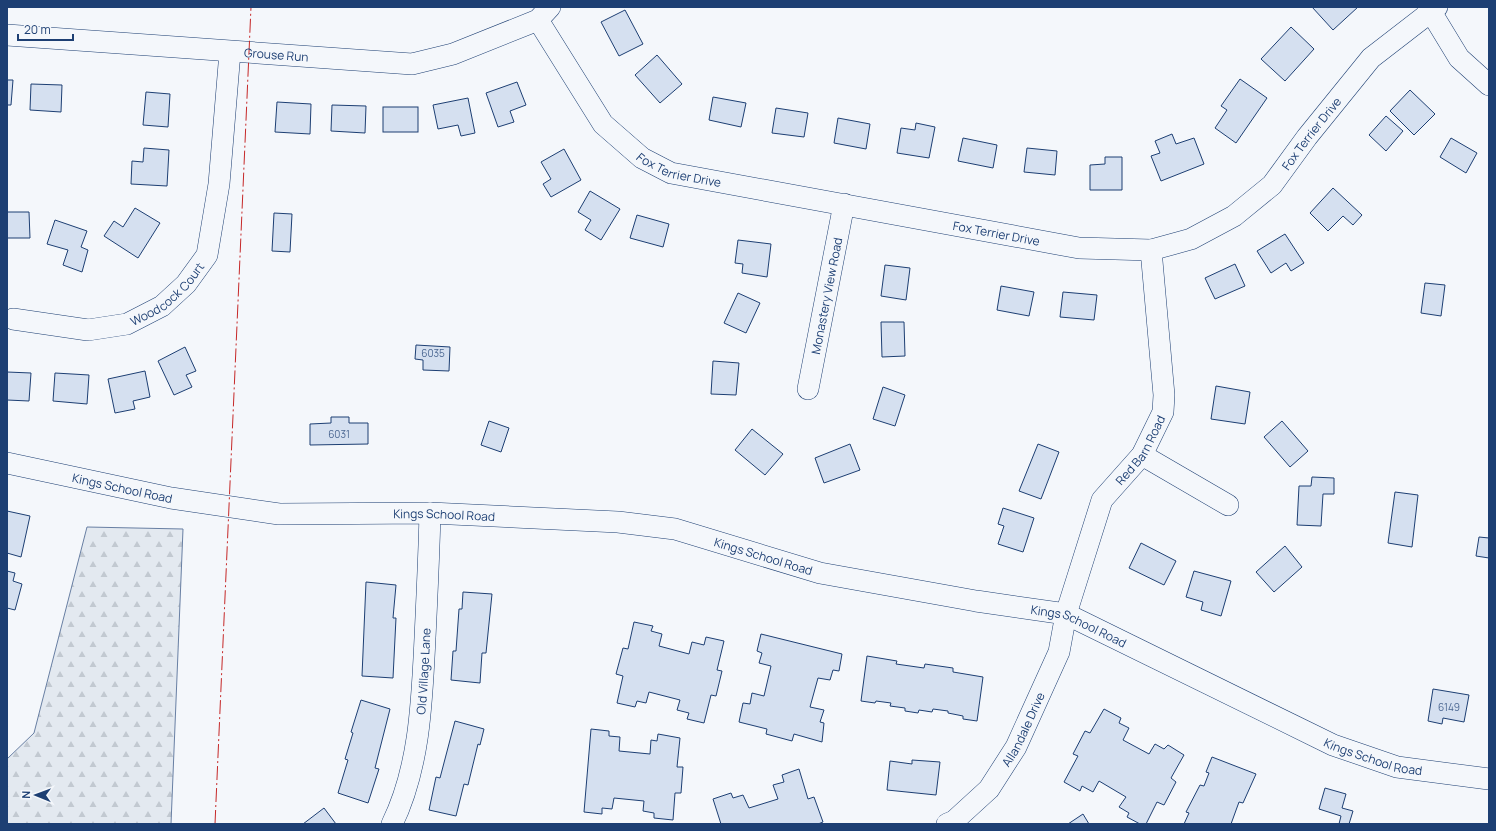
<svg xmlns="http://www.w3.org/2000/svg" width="1496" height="831" font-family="Manrope,sans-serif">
  <defs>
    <pattern id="forest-firs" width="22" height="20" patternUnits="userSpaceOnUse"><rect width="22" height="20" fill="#e3e9f0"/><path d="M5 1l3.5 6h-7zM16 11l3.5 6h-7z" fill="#c2c9d1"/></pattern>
  </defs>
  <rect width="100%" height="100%" fill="#f4f7fb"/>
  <polygon fill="url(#forest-firs)" stroke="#687fa3" points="87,527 183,529 171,824 7,824 7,759 34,733"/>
  <g fill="#d5e0f0" stroke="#1d3f73">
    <polygon points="1312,7 1358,7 1333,30"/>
    <polygon points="625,10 643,44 619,56 601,22"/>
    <polygon points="1291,27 1314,49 1285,81 1261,59"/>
    <polygon points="657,55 682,84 660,103 635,75"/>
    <polygon points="1240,79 1267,98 1236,143 1215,128 1227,110 1221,106"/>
    <polygon points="7,80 13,80 11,105 7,105"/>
    <polygon points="517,82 526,105 510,111 514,122 498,127 486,93"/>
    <polygon points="31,84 62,85 61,112 30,110"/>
    <polygon points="1410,90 1435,114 1414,135 1390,111"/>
    <polygon points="146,92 170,94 168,127 143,125"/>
    <polygon points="713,97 746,103 741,127 709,120"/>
    <polygon points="468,98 475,133 461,136 458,125 438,129 433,105"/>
    <polygon points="277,102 311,104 310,134 275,132"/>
    <polygon points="332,105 366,106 365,133 331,131"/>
    <rect x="383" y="107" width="35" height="25"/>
    <polygon points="776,108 808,113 804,137 772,133"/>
    <polygon points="1386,116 1403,131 1386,151 1369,135"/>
    <polygon points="838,118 870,124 866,149 834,143"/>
    <polygon points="916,123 935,127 929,158 897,153 901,128 915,130"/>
    <polygon points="1172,134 1176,144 1194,138 1204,164 1161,181 1151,156 1160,153 1155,141"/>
    <polygon points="963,138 997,145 993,168 958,161"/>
    <polygon points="1451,138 1477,153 1466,173 1440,157"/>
    <polygon points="144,148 169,150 167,186 131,184 132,161 143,162"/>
    <polygon points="1027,148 1057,151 1055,175 1024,172"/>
    <polygon points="564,149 581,180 551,197 543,184 551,179 541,162"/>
    <polygon points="1105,157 1122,157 1122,190 1090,190 1090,165 1105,164"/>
    <polygon points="1333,188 1362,215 1353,225 1343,216 1328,231 1310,213"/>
    <polygon points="590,191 620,209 601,240 585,230 591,220 578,212"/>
    <polygon points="135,208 160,223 138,258 104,236 114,221 123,227"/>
    <polygon points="7,212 29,212 30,238 7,238"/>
    <polygon points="274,213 292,214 290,252 272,251"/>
    <polygon points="637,215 669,224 663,247 630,238"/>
    <polygon points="55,220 87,231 81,247 88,250 82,272 63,265 68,250 47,244"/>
    <polygon points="1285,234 1304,263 1291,271 1286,263 1271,273 1257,251"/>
    <polygon points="738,240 771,244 767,277 742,273 743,264 735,263"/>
    <polygon points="1235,264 1245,286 1215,299 1205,278"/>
    <polygon points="885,265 910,268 906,300 881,296"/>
    <polygon points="1425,283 1445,285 1441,316 1421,313"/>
    <polygon points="1001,286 1034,292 1029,316 997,310"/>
    <polygon points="1063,292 1097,295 1094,320 1060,317"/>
    <polygon points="738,293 760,303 746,333 724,323"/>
    <polygon points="881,322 904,322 905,356 882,357"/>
    <polygon points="416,345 450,347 449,371 423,370 423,360 415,359"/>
    <polygon points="185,347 196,371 186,375 192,387 174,395 158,361"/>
    <polygon points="713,361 739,363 736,395 711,394"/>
    <polygon points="145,371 150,397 133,401 135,409 115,413 108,379"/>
    <polygon points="7,372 31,373 29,401 7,400"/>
    <polygon points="55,373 89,375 87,404 53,401"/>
    <polygon points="1216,386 1250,392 1245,424 1211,419"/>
    <polygon points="883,387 905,395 895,426 873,419"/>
    <polygon points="331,417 349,417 349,423 368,423 368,444 310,445 310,424 331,423"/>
    <polygon points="489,421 509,428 501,452 481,445"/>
    <polygon points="1282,421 1308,451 1290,467 1264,437"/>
    <polygon points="752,429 783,454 765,475 735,450"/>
    <polygon points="850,444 860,470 824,483 815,458"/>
    <polygon points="1038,444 1059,452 1041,499 1019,491"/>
    <polygon points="1312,477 1334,478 1334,494 1323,494 1321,526 1297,525 1299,486 1311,486"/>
    <polygon points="1395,492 1418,495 1412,547 1388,543"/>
    <polygon points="1003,508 1034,518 1023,552 998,544 1004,526 998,524"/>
    <polygon points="7,511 30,516 21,557 7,553"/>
    <polygon points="1479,537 1489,538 1489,558 1476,556"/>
    <polygon points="1141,543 1176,561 1164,585 1129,568"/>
    <polygon points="1285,546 1302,567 1274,592 1256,572"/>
    <polygon points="7,571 15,573 13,581 22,584 15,610 7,608"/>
    <polygon points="1194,571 1231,581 1221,616 1201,610 1203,602 1186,597"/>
    <polygon points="366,582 396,585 393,618 396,618 393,678 362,676"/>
    <polygon points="463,592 492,594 486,653 482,653 480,683 451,680 453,651 456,651 459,609 462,609"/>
    <polygon points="634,622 653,626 651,631 662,634 659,646 689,654 692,642 704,645 706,637 724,641 717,670 722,671 716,696 711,695 704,723 687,719 689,713 677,710 680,700 649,692 646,703 637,701 635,707 617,703 623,676 616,674 623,648 628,649"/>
    <polygon points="761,634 842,654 839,671 833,670 830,680 818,678 810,707 824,710 820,722 824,723 822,742 794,734 792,741 766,734 767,729 739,722 743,703 750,704 752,693 764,696 771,666 759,663 762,653 757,651"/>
    <polygon points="867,656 897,661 896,664 924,668 925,664 953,668 953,672 983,677 977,721 963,719 963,716 948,713 948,711 933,709 932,712 919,710 918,713 905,711 905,708 890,706 891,703 876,701 875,703 861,701"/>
    <polygon points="1433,689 1469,695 1464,722 1443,718 1442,724 1428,721"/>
    <polygon points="361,700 390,709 375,768 379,769 368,803 338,793 348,760 345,759 353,733 351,732"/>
    <polygon points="1104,709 1121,718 1119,723 1129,728 1123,740 1149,754 1155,744 1164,749 1168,745 1184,755 1171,778 1176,782 1164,805 1157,802 1146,824 1140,824 1127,817 1129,813 1119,807 1126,797 1099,781 1093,792 1082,786 1080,791 1064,782 1078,756 1073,754 1085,731 1090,733"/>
    <polygon points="455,721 484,729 480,745 478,744 468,785 464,784 456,816 429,810 436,777 440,778"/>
    <polygon points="591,729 609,731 609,736 620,737 619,751 650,754 651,740 657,741 658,734 680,738 677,767 683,767 681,793 675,793 673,820 654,818 654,813 643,811 644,801 614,798 612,809 602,808 602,814 584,812"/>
    <polygon points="1212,757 1256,774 1243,803 1239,802 1231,824 1184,824 1189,813 1186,812 1200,785 1204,786 1209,773 1206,772"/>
    <polygon points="912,760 940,762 936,795 887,790 890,761 912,764"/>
    <polygon points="799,769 808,799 814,797 823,822 818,824 721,824 713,799 731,793 733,798 743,795 749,808 778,799 773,785 784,782 782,775"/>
    <polygon points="1325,788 1346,794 1342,808 1353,811 1349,824 1339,824 1341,816 1319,809"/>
    <polygon points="324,808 336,824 303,824"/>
    <polygon points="1083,814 1089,824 1068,824"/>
  </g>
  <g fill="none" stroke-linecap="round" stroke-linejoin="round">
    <g stroke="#1d3f73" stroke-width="22">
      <g id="minor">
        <polyline points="1428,7 1459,58 1489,85"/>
        <path id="s1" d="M538,20L603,124L642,158L671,173L1079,248L1151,250L1191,239L1234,216L1272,185L1307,137L1371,58L1437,7"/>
        <path id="s2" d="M7,35L412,64L453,54L538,20L550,7"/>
        <path id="s3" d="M13,319L88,330L127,324L162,306L186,284L207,255L219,184L230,52"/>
        <path id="s4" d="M808,389L844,204"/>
        <polyline points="1142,455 1228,505"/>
        <path id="s5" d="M7,463L171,498L279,514L430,513L618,522L675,529L820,573L976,601L1066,614L1333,745L1397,767L1489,779"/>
        <path id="s6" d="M392,824C420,767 422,700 425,638C427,596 429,555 430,513"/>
        <path id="s7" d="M947,824L954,821L989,789L1016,747L1059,652L1066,614L1102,500L1142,455L1163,412L1164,395L1151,250"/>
      </g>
    </g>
    <use href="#minor" stroke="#f4f7fb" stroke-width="21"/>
    <polyline stroke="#c62828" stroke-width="1" stroke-dasharray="14 3 2 3" stroke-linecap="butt" points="215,824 251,7"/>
  </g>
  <g text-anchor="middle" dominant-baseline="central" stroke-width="3" stroke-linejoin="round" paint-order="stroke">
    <g font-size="10" fill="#4b6792">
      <text x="433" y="353">6035</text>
      <text x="339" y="434">6031</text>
      <text x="1449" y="707">6149</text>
    </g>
    <g font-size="12" fill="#1d3f73" stroke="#f4f7fb">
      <text stroke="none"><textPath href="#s2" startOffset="270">Grouse Run</textPath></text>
      <text stroke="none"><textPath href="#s1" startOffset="898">Fox Terrier Drive</textPath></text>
      <text stroke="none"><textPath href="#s1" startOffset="214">Fox Terrier Drive</textPath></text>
      <text stroke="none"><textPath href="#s1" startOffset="538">Fox Terrier Drive</textPath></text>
      <text stroke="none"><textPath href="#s3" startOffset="166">Woodcock Court</textPath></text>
      <text stroke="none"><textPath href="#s4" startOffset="95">Monastery View Road</textPath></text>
      <text stroke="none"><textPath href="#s7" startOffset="431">Red Barn Road</textPath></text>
      <text stroke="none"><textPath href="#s5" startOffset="118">Kings School Road</textPath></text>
      <text stroke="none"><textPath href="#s5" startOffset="442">Kings School Road</textPath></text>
      <text stroke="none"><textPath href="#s5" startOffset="766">Kings School Road</textPath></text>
      <text stroke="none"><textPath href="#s5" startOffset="1090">Kings School Road</textPath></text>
      <text stroke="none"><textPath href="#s6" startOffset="157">Old Village Lane</textPath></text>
      <text stroke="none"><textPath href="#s7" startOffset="124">Allandale Drive</textPath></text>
      <text stroke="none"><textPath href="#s5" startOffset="1414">Kings School Road</textPath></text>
    </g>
  </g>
  <rect width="1496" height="831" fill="none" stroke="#1d3f73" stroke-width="16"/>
  <g transform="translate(36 795) rotate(271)" stroke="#f4f7fb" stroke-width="3" paint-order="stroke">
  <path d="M0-3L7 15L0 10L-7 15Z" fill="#1d3f73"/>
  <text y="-6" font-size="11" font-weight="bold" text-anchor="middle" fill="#1d3f73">N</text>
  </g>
  <path d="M18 34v6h55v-6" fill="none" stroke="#1d3f73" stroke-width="2"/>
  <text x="24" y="34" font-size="12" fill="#1d3f73" stroke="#f4f7fb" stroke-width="3" paint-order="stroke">20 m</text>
</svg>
